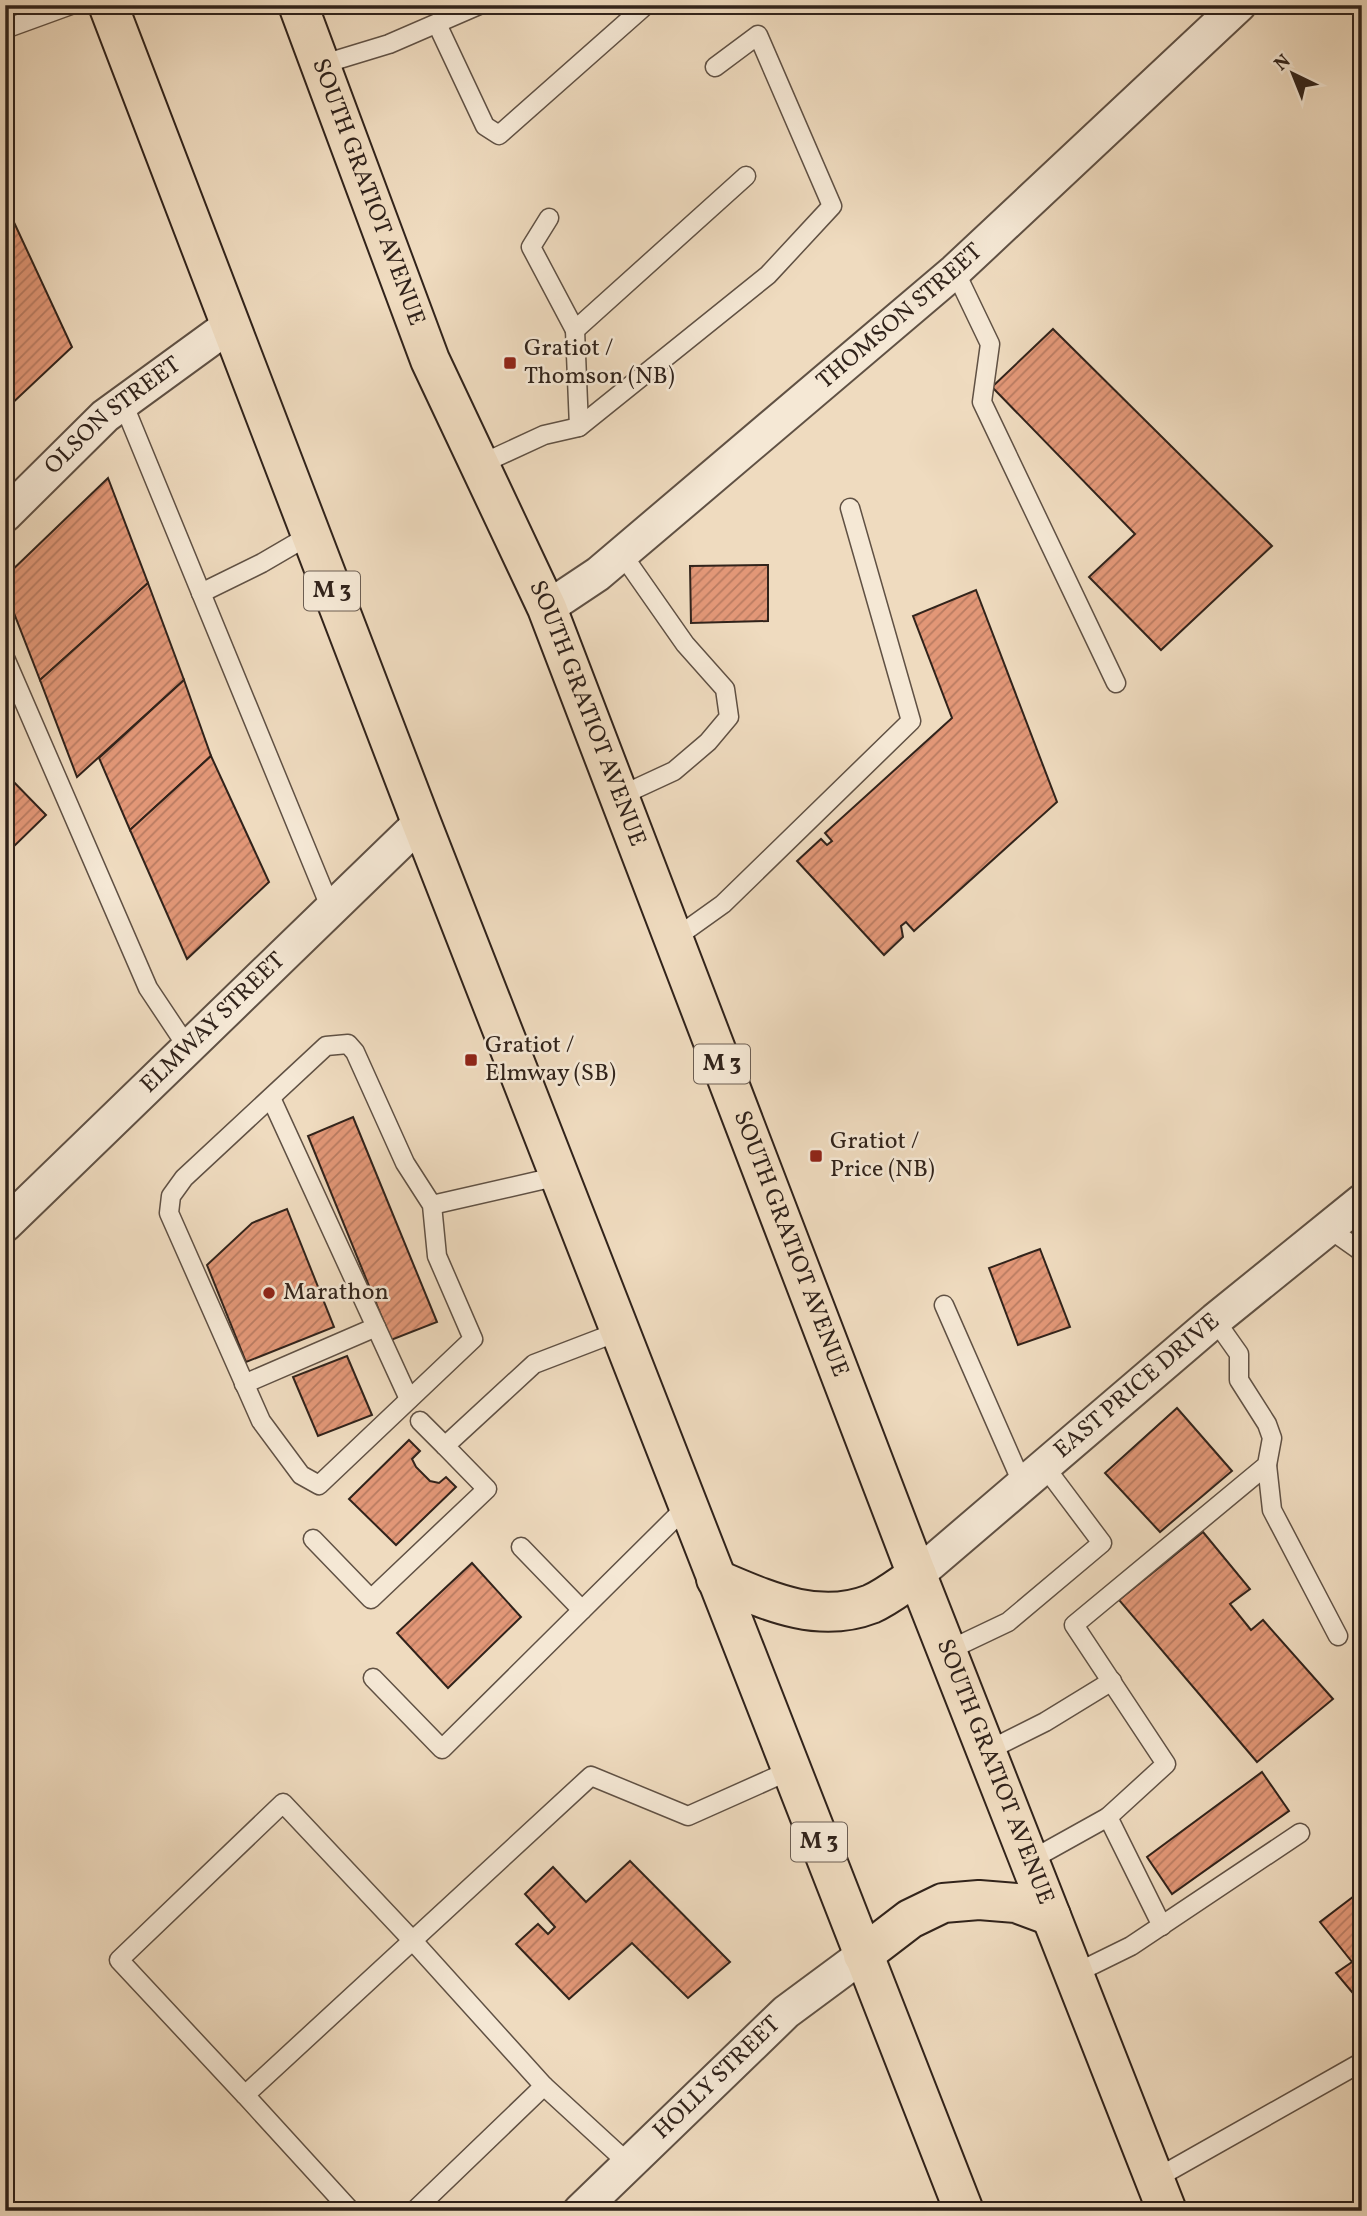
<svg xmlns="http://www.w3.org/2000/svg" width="1367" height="2216" font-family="Vollkorn,serif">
  <defs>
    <pattern id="building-hatch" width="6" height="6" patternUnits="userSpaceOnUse" patternTransform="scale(1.75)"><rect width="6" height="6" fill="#e29777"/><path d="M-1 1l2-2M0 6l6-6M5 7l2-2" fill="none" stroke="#b87b61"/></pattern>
  </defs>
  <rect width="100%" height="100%" fill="#efdbbf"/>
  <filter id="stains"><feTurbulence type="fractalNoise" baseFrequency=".00286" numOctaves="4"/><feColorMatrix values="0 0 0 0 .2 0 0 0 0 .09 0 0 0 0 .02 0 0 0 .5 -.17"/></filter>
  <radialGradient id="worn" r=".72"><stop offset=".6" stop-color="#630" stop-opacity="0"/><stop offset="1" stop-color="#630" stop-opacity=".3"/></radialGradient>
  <g fill="url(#building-hatch)" stroke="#31231b" stroke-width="2">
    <polygon points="5,203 72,347 5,410"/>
    <polygon points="1053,329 1272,546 1161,650 1089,577 1135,534 992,387"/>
    <polygon points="108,478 148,583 40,680 5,590 5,577"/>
    <polygon points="768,565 768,621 691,623 690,566"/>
    <polygon points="148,583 184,680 77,777 40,680"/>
    <polygon points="976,590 1057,802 914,931 906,922 901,926 903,937 884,955 797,861 821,839 827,845 832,841 825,833 952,718 913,616"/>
    <polygon points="184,680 211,756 130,830 99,758"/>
    <polygon points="211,756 269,882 187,959 130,830"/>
    <polygon points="5,773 46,815 5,855"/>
    <polygon points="353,1117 437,1322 391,1340 308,1136"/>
    <polygon points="287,1209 334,1327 246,1362 207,1265 252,1223"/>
    <polygon points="1040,1249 1070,1327 1018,1345 989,1268"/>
    <polygon points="347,1356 372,1415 318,1436 293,1377"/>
    <polygon points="1177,1408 1232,1471 1160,1532 1105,1473"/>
    <polygon points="409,1440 420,1451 412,1459 416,1467 430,1481 439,1483 446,1477 456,1487 396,1545 349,1499"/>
    <polygon points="1203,1532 1250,1589 1230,1604 1251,1630 1263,1620 1333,1699 1257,1762 1119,1600"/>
    <polygon points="472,1563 521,1617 448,1688 397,1633"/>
    <polygon points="1262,1772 1289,1811 1172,1894 1147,1857"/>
    <polygon points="630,1861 730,1962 688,1998 632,1943 569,1999 516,1944 538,1924 548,1934 555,1927 525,1894 553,1867 586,1902"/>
    <polygon points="1362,1890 1362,2004 1336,1973 1352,1962 1320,1922"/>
  </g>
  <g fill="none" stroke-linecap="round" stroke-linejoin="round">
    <g stroke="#605144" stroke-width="21">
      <g id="lane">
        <polyline points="437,24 485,126 499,135 646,5"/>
        <polyline points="5,29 71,5"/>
        <polyline points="320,65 389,44 479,5"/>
        <polyline points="549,218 531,247 575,330 746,176"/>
        <polyline points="955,271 990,344 982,402 1116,683"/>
        <polyline points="575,330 579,427"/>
        <polyline points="123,403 331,909"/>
        <polyline points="479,465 544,435 579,427 768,275 832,206 758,35 715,67"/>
        <polyline points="201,593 262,563 310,535"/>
        <polyline points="5,658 148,988 188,1048"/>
        <polyline points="620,796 674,771 708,742 729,717 725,689 685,644 622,554"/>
        <polyline points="674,939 723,904 911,721 850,508"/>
        <polyline points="271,1098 409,1399"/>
        <polyline points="432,1205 405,1163 355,1052 348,1044 326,1046 184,1178 171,1196 169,1213 261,1421 301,1475 319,1485 473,1339 437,1256 432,1205 559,1176"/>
        <polyline points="1328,1228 1362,1252"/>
        <polyline points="944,1305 1023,1485"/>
        <polyline points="244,1384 376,1327"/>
        <polyline points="420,1421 445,1446"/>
        <polyline points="1267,1465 1272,1510 1338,1636"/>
        <polyline points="313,1539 371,1599 487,1489 445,1446 534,1364 620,1331"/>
        <polyline points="521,1547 582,1610"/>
        <polyline points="947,1651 1008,1622 1102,1543 1045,1467"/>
        <polyline points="373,1678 442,1749 687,1506"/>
        <polyline points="987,1751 1045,1722 1112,1681"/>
        <polyline points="1108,1817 1166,1764 1074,1625 1267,1465 1272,1438 1267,1424 1239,1380 1239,1354 1215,1320"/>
        <polyline points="1029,1861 1108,1817 1162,1926"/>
        <polyline points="1074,1974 1131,1946 1300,1833"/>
        <polyline points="245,2095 119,1960 283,1803 413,1941 544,2086"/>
        <polyline points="1155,2179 1362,2062"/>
        <polyline points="351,2211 245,2095 591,1776 688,1816 791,1770"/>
        <polyline points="414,2211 544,2086 629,2164"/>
      </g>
    </g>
    <g stroke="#605144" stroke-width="37">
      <g id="street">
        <path id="s1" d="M5,515L105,416L230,325"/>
        <path id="s2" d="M547,608L598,574L955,271L1239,5"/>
        <path id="s3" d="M5,1225L421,822"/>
        <path id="s4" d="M917,1575L1215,1320L1362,1201"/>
        <path id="s5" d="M580,2211L786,2012L863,1955"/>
      </g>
    </g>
    <g stroke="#31231b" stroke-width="42">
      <g id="primary">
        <polyline points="108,5 421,822 964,2211"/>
        <path id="s6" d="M298,5L430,360L547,608L917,1575L1167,2211"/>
        <path d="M716,1579C766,1600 817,1625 871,1604C887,1597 903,1584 917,1575"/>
        <polyline points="863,1955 910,1919 943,1903 979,1900 1016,1903 1051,1916"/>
      </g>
    </g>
    <use href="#lane" stroke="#f5e8d5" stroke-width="18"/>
    <use href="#street" stroke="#f5e8d5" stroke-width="33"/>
    <use href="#primary" stroke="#efdbbf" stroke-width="38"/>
  </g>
  <g fill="#8f2418" stroke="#f5e8d5" stroke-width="2.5">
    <rect x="503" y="356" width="14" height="14" rx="3.5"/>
    <rect x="464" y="1053" width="14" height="14" rx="3.5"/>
    <rect x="809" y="1149" width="14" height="14" rx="3.5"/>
    <circle cx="269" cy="1293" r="7"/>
  </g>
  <g text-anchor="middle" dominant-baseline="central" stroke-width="5" stroke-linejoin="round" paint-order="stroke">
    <g fill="#f5e8d5" stroke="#6c5e53" stroke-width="2">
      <rect x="304" y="571.5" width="56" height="39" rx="5"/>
      <rect x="694" y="1044.5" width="56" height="39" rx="5"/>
      <rect x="791" y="1822.5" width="56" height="39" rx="5"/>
    </g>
    <g font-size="23" font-weight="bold" fill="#31231b">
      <text x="332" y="591">M 3</text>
      <text x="722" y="1064">M 3</text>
      <text x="819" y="1842">M 3</text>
    </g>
    <g font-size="24" fill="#31231b" stroke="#f5e8d5">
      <text stroke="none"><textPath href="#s6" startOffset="200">SOUTH GRATIOT AVENUE</textPath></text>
      <text stroke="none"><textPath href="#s2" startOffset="458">THOMSON STREET</textPath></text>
      <text stroke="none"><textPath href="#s1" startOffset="147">OLSON STREET</textPath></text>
      <text stroke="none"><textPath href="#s6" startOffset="766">SOUTH GRATIOT AVENUE</textPath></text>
      <text stroke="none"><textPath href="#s3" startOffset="290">ELMWAY STREET</textPath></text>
      <text stroke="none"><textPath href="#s6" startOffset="1334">SOUTH GRATIOT AVENUE</textPath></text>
      <text stroke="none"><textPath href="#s4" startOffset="290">EAST PRICE DRIVE</textPath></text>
      <text stroke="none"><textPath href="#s6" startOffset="1900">SOUTH GRATIOT AVENUE</textPath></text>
      <text stroke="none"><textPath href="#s5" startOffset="191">HOLLY STREET</textPath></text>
    </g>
    <g font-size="24" fill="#31231b" stroke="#f5e8d5" text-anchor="start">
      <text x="524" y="349">Gratiot /<tspan x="524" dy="28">Thomson (NB)</tspan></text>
      <text x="485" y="1046">Gratiot /<tspan x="485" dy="28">Elmway (SB)</tspan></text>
      <text x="830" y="1142">Gratiot /<tspan x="830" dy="28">Price (NB)</tspan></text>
      <text x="283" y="1293">Marathon</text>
    </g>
  </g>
  <rect width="1367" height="2216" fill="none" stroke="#efdbbf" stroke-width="28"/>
  <rect x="7" y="7" width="1353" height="2202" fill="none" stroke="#31231b" stroke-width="3.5"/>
  <rect x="14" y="14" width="1339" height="2188" fill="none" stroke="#31231b" stroke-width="2"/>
  <g transform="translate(1293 74) rotate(317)" stroke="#f5e8d5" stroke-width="5" paint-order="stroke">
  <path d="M0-5L12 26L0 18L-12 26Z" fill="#31231b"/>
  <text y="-10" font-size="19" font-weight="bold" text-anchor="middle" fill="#31231b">N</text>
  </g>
  <rect width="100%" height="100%" filter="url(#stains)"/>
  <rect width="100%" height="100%" fill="url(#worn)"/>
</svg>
